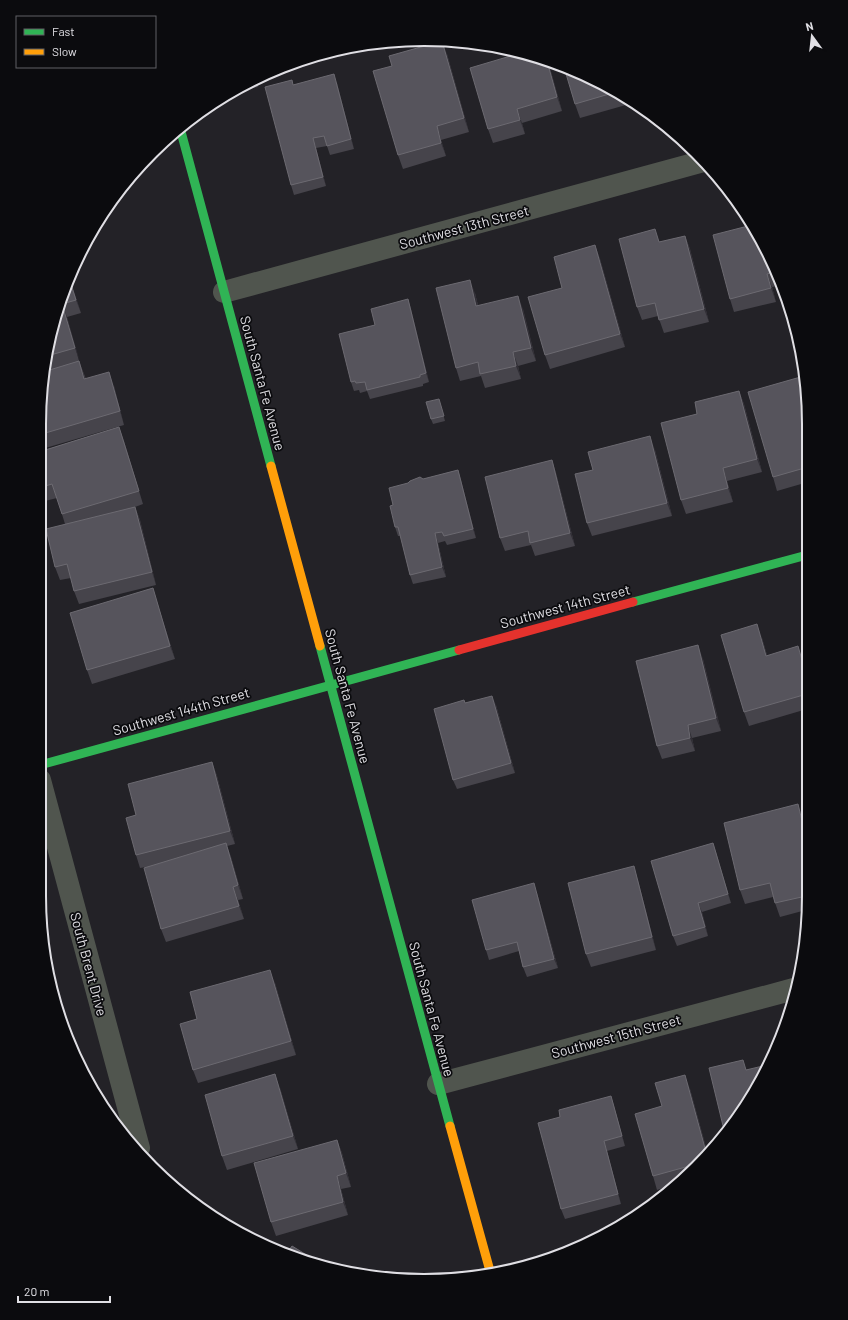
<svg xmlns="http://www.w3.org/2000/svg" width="848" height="1320" font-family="Barlow,sans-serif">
  <rect width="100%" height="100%" fill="#232227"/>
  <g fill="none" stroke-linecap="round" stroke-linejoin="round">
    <g stroke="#50554e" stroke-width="22">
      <polyline points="224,292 704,161"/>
      <polyline points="40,780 139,1148"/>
      <polyline points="438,1084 794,989"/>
    </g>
    <g stroke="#30b455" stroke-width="9">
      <polyline points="180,128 271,466"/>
      <polyline points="633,602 807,555"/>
      <polyline points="320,646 450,1126"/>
      <polyline points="40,765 459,650"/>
    </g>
    <g stroke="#ff9f0a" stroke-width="9">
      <polyline points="271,466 320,646"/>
      <polyline points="450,1126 490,1271"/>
    </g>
    <polyline stroke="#e5322d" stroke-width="9" points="459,650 633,602"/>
  </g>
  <g fill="#46444b">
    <polygon points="447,54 469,132 441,140 446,156 403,169 398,155"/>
    <polygon points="548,61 562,111 522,123 525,134 493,143 488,129"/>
    <polygon points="594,79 633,103 580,118 575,104"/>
    <polygon points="256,80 258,87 244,90 242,86"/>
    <polygon points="337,83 354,149 330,155 327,146 316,148 326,186 294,195 291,185 294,85"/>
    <polygon points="758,232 780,286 772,287 776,302 734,312 730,299"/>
    <polygon points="685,236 690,249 709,322 664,333 658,316 642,320 637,307 660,242"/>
    <polygon points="595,245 600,259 625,347 550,369 545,355 562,288"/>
    <polygon points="69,278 74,292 81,313 67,317 79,361 86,379 114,386 124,425 42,449 42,374 68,279"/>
    <polygon points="475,293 478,305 523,309 536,361 518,366 521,379 485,388 481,376 460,381 456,368"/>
    <polygon points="408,299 411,309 429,382 423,384 423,386 370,399 367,391 360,393 359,390 354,391 351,382 375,325"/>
    <polygon points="739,391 744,404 762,472 727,481 733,502 686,514 681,500 697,414"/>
    <polygon points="439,399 445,421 433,424 431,419"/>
    <polygon points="808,399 808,482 777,491 773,477"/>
    <polygon points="119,427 124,441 143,504 135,507 140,520 156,585 79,604 74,591 71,578 60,580 55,567 65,524 57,498 41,502 42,451"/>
    <polygon points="655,450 672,516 592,536 587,523 593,470"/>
    <polygon points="552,460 556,473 575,546 535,556 531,545 505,551 500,538"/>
    <polygon points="458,470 461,480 476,538 447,545 445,541 438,543 446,577 413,584 410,575 401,536 398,536 395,527 393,505 423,479"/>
    <polygon points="153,588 157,602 175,659 92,684 87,670"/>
    <polygon points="762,638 767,655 803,660 807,674 807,709 749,726 744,712"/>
    <polygon points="703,659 721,731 692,738 695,751 662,759 657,746"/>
    <polygon points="496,705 515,773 457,789 453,780"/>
    <polygon points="212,762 217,776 235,844 227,846 231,857 243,899 238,900 244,919 166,942 161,929 146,867 140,868 136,855 136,815"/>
    <polygon points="803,818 806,832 806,910 780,917 773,897 745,904 740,890"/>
    <polygon points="713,843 716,852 731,903 702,912 708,936 677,946 673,936"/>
    <polygon points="638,880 656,950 591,967 586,954"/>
    <polygon points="537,893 558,968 527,977 523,967 519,951 489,960 486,950"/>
    <polygon points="275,983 296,1055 198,1083 193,1070 197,1019"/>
    <polygon points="280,1088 298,1149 227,1170 222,1156"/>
    <polygon points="690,1089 707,1151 670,1186 657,1190 653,1176 662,1106"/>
    <polygon points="611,1096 614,1106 625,1146 607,1151 621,1204 565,1219 561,1209 560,1117"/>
    <polygon points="337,1140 342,1153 351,1187 341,1189 348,1215 276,1236 271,1222"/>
  </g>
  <g fill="#312f36">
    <polygon points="442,41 447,54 469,132 464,118"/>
    <polygon points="547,61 548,61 562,111 557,97"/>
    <polygon points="334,74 337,83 354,149 351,139"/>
    <polygon points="517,109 522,123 525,134 520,120"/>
    <polygon points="437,126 441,140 446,156 441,143"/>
    <polygon points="313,138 316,148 326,186 323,177"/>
    <polygon points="685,236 690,249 709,322 704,309"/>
    <polygon points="595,245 600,259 625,347 620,334"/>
    <polygon points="767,274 772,287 776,302 771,288"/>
    <polygon points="69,278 74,292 81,313 76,300"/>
    <polygon points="470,280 475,293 481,319 476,306"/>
    <polygon points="518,296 523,309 536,361 531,348"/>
    <polygon points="408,299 411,309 429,382 426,373"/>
    <polygon points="62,304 67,317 80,362 75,348"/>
    <polygon points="513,352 518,366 521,379 516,366"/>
    <polygon points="79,361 84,375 89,393 84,379"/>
    <polygon points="109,372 114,386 124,425 120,411"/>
    <polygon points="739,391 744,404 762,472 757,459"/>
    <polygon points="119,427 124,441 143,504 139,491"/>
    <polygon points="650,436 655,450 672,516 667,503"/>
    <polygon points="552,460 556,473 575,546 570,533"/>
    <polygon points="723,468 727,481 733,502 728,488"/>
    <polygon points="458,470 461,480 476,538 473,529"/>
    <polygon points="135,507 140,520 156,585 152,572"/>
    <polygon points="435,533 438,543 446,577 442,567"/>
    <polygon points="153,588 157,602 175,659 170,646"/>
    <polygon points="757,624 762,638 771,669 766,656"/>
    <polygon points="698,645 703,659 721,731 716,718"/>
    <polygon points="798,646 803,660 807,674 807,678"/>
    <polygon points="492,696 496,705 515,773 511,763"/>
    <polygon points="688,725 692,738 695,751 690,738"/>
    <polygon points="212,762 217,776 235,844 230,831"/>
    <polygon points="798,804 803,818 806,832 806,838"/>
    <polygon points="226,843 231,857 243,899 238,885"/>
    <polygon points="713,843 716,852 731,903 728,894"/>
    <polygon points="634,866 638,880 656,950 652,937"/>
    <polygon points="534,883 537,893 558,968 554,959"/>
    <polygon points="233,887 238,900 244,919 239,906"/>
    <polygon points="698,903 702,912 708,936 705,927"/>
    <polygon points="270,970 275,983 296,1055 291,1041"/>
    <polygon points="275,1074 280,1088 298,1149 293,1136"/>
    <polygon points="685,1075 690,1089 707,1151 706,1152"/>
    <polygon points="611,1096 614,1106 625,1146 622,1136"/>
    <polygon points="337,1140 342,1153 351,1187 346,1173"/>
    <polygon points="604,1141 607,1151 621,1204 618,1194"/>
    <polygon points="337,1176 341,1189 348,1215 343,1202"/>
  </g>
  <g fill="#56545c" stroke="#6c6a71">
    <polygon points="442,41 464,118 437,126 441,143 398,155 373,71 392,66 389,56"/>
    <polygon points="524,52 547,61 557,97 517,109 520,120 488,129 470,68"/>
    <polygon points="564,67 594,79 616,92 575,104"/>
    <polygon points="334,74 351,139 327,146 324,136 313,138 323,177 291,185 265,87 292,80 293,85"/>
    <polygon points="255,80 256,82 244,85"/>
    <polygon points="746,215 758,232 774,272 767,274 771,288 730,299 713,235 748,226"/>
    <polygon points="655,229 659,242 685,236 704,309 659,320 655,303 637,307 619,239"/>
    <polygon points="595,245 620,334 545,355 528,297 562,288 554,257"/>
    <polygon points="69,278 76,300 62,304 75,348 47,356 68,279"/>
    <polygon points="470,280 476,306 518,296 531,348 513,352 516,366 480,374 478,362 456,368 436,288"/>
    <polygon points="408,299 426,373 420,375 420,377 367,390 365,382 356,383 355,381 351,382 339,334 375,325 371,309"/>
    <polygon points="79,361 84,379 109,372 120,411 42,434 42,374 43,372"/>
    <polygon points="804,376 808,399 808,467 773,477 748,392"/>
    <polygon points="739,391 757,459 723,468 728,488 681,500 661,423 697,414 695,402"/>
    <polygon points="439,399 444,416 431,419 426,402"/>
    <polygon points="119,427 139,491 62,514 52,484 42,487 42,451"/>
    <polygon points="650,436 667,503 587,523 575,474 593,470 588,452"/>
    <polygon points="552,460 570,533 530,543 528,531 500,538 485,477"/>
    <polygon points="458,470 473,529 444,536 442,532 435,533 442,567 410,575 398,527 395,527 390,506 393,505 389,488 408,483 410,481 420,477 423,479"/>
    <polygon points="135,507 152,572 74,591 67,564 55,567 46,529"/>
    <polygon points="153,588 170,646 87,670 70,613"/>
    <polygon points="757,624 766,656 798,646 807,678 807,694 744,712 721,635"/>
    <polygon points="698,645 716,718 688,725 690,738 657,746 636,661"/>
    <polygon points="492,696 511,763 453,780 434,709 464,700 465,703"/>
    <polygon points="212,762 230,831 136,855 126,818 136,815 128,784"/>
    <polygon points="798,804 806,838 806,896 775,903 770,883 740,890 724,823"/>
    <polygon points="226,843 238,885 233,887 239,906 161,929 144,868"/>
    <polygon points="713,843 728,894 698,903 705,927 673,936 651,861"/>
    <polygon points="634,866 652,937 586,954 568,883"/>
    <polygon points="534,883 554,959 523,967 517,942 486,950 472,900"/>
    <polygon points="270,970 291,1041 193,1070 180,1024 197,1019 190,992"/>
    <polygon points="743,1060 746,1070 767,1065 729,1131 725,1134 709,1068"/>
    <polygon points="275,1074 293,1136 222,1156 205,1095"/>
    <polygon points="685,1075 706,1152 693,1165 653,1176 635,1114 662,1106 655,1083"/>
    <polygon points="611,1096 622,1136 604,1141 618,1194 561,1209 538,1123 560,1117 559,1110"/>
    <polygon points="337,1140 346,1173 337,1176 343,1202 271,1222 254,1163"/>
    <polygon points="292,1246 323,1265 300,1260 287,1253"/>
  </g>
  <g text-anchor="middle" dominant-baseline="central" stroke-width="3.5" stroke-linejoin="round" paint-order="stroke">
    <g font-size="14" fill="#e0dfe4" stroke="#0b0b0e">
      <text transform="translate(464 227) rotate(-15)">Southwest 13th Street</text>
      <text transform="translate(263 383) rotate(75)">South Santa Fe Avenue</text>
      <text transform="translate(565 606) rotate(-15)">Southwest 14th Street</text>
      <text transform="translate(348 696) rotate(75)">South Santa Fe Avenue</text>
      <text transform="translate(181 711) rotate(-16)">Southwest 144th Street</text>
      <text transform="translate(89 964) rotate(75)">South Brent Drive</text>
      <text transform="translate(432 1009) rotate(75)">South Santa Fe Avenue</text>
      <text transform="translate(616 1036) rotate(-15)">Southwest 15th Street</text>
    </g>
  </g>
  <path d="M0 0H848V1320H0ZM424 46H424A378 378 0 0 1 802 424V896A378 378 0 0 1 424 1274H424A378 378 0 0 1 46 896V424A378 378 0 0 1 424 46Z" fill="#0b0b0e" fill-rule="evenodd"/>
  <path fill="none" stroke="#e0dfe4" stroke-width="2" d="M424 46H424A378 378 0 0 1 802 424V896A378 378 0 0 1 424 1274H424A378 378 0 0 1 46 896V424A378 378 0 0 1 424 46Z"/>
  <rect x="16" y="16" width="140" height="52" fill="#0b0b0e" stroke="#606064"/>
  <rect x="24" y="29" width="20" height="6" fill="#30b455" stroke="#606064"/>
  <text x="52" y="36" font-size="12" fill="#e0dfe4">Fast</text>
  <rect x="24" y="49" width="20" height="6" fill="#ff9f0a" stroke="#606064"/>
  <text x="52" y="56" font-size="12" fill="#e0dfe4">Slow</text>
  <g transform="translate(812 36) rotate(345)" stroke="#0b0b0e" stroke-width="3" paint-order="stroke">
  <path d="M0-3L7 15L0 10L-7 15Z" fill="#e0dfe4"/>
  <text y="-6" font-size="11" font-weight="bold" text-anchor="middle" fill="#e0dfe4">N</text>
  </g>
  <path d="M18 1296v6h92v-6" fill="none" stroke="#e0dfe4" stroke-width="2"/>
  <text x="24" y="1296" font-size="12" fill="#e0dfe4" stroke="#0b0b0e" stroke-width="3" paint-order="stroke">20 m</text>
</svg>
